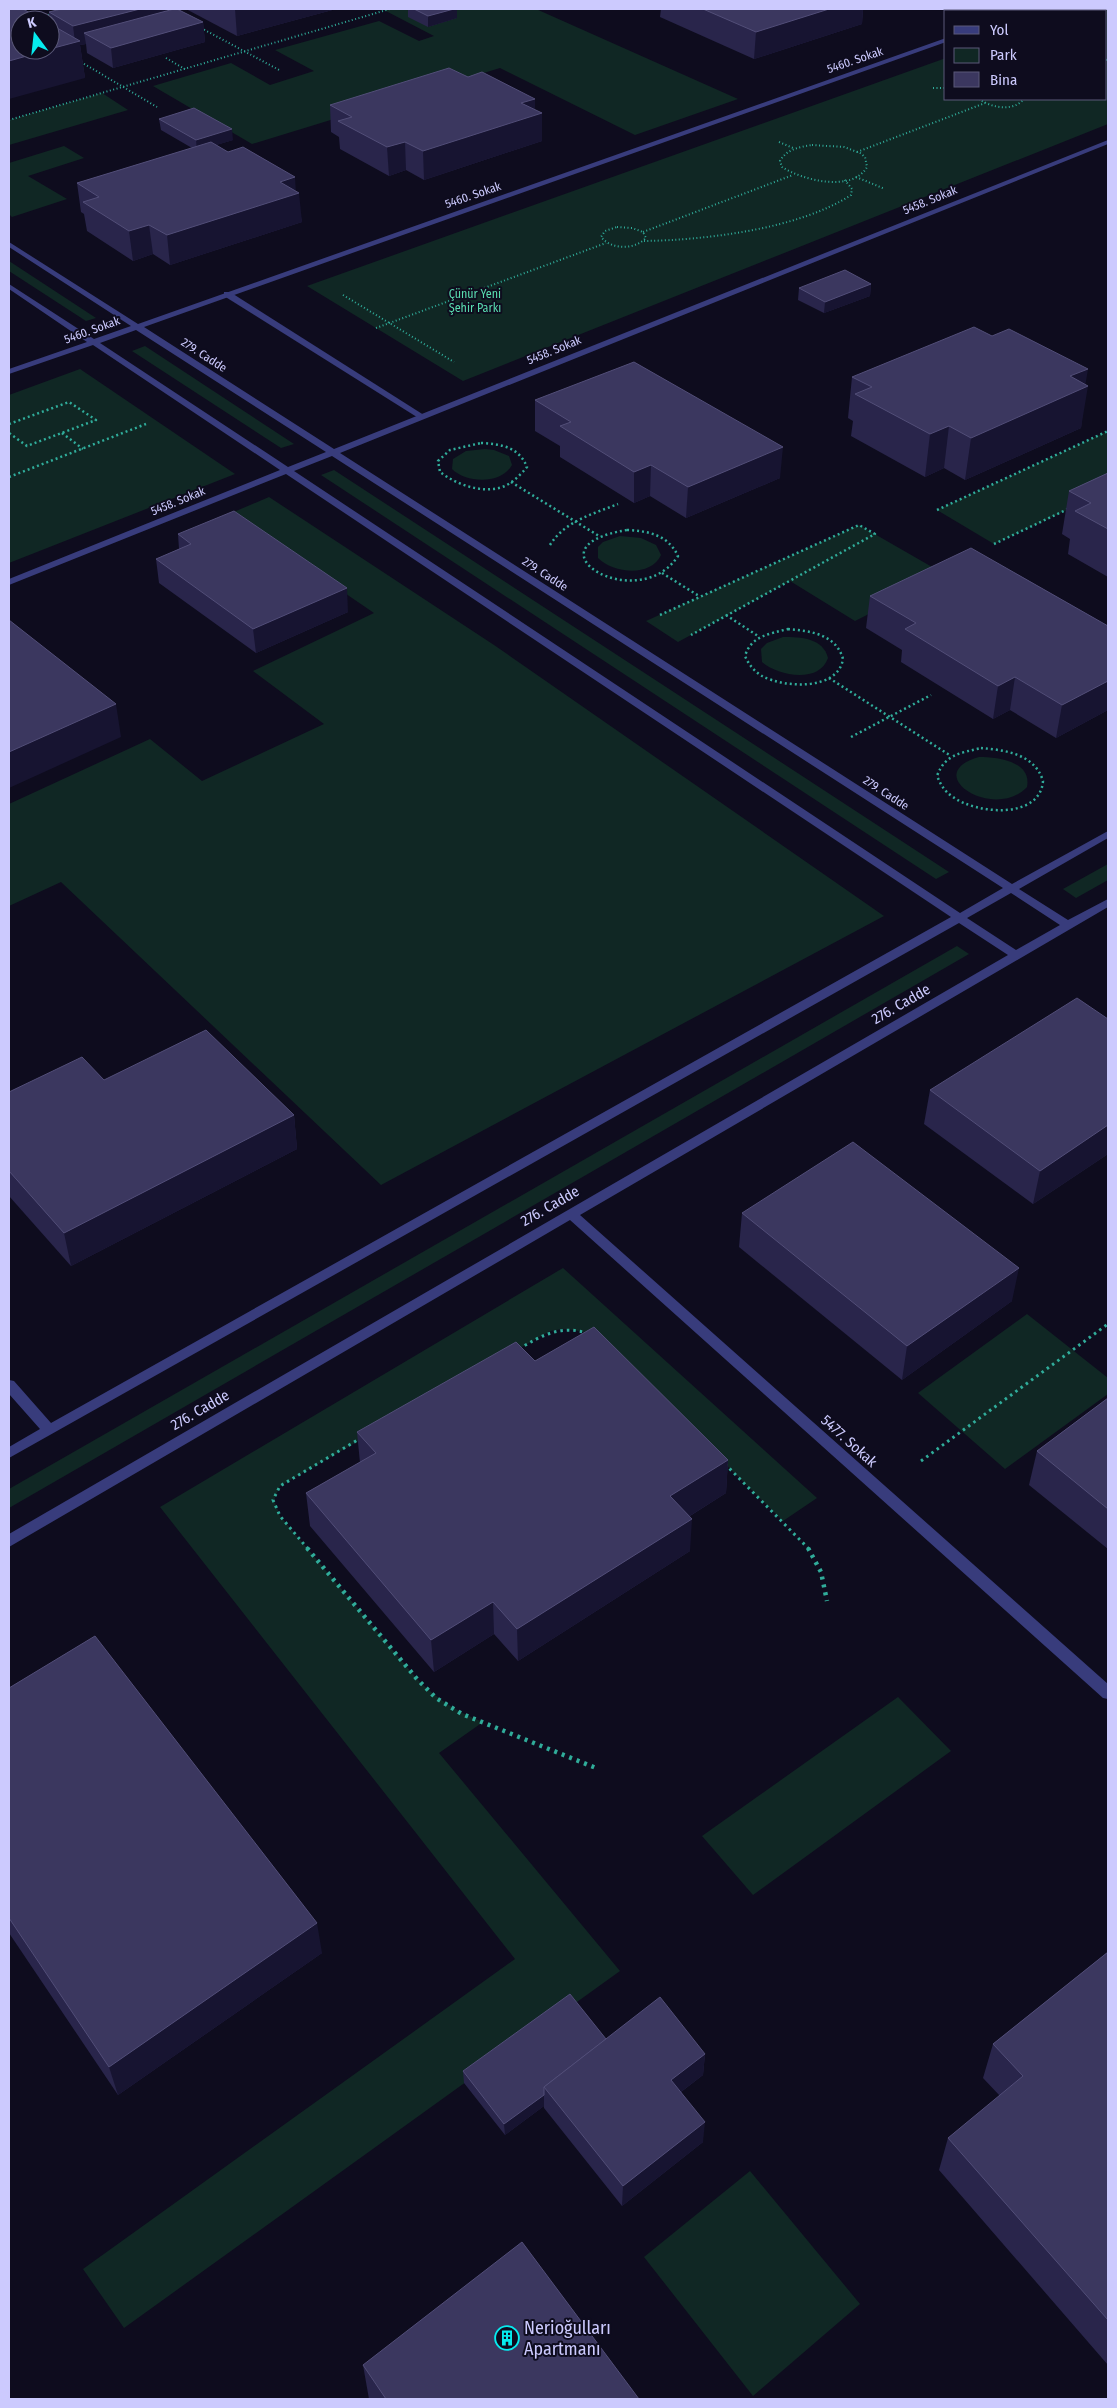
<svg xmlns="http://www.w3.org/2000/svg" width="1117" height="2408" font-family="'Fira Sans Condensed',sans-serif">
  <rect width="100%" height="100%" fill="#0e0c1e"/>
  <g fill="#102724">
    <polygon points="390,9 536,9 738,99 635,135 500,68 252,144 153,86 231,63 270,85 314,71 275,50 379,21 419,41 434,36 384,10"/>
    <polygon points="1083,9 1108,9 1108,124 463,381 307,286 946,58 946,99 1106,99 1106,11 1076,11"/>
    <polygon points="102,93 128,110 9,145 9,120"/>
    <polygon points="64,146 84,158 28,176 67,199 12,217 9,214 9,163"/>
    <polygon points="9,261 96,318 86,321 9,271"/>
    <polygon points="145,346 294,444 281,448 132,351"/>
    <polygon points="80,369 235,474 9,563 9,395"/>
    <polygon points="1108,431 1108,491 994,544 937,510"/>
    <path d="M485,449L494,450L509,456L512,465C501,485 466,483 452,469L453,459L466,451Z"/>
    <polygon points="334,470 949,872 936,879 321,475"/>
    <polygon points="269,497 494,645 884,916 381,1185 61,882 9,906 9,804 150,739 202,781 324,724 253,671 374,613 229,514"/>
    <polygon points="859,525 946,575 855,621 790,581 678,642 646,621"/>
    <path d="M620,536L641,538L656,545L661,555C650,578 613,573 598,558V547L603,542Z"/>
    <path d="M783,637C801,637 823,638 828,658C819,684 778,676 762,662L761,649L767,643Z"/>
    <path d="M979,757C997,757 1032,761 1027,787C994,822 919,774 979,757Z"/>
    <polygon points="1108,864 1108,880 1076,898 1063,889"/>
    <polygon points="957,946 969,954 9,1508 9,1489"/>
    <path d="M563,1268L817,1498L783,1521L598,1339C581,1330 569,1327 550,1331L280,1486L274,1500L280,1516L417,1679C437,1699 457,1712 483,1722L439,1753L620,1971L124,2328L83,2269L515,1959L160,1507Z"/>
    <polygon points="1027,1314 1108,1378 1108,1394 1005,1469 918,1393"/>
    <polygon points="898,1697 951,1751 753,1895 702,1836"/>
    <polygon points="750,2171 860,2304 753,2396 644,2257"/>
  </g>
  <g fill="none" stroke-linecap="round" stroke-linejoin="round">
    <g stroke="#30ac9a" stroke-width="2" stroke-dasharray="1 2.5" stroke-linecap="butt">
      <polyline points="1099,11 1105,11"/>
      <polyline points="28,20 52,14"/>
      <polyline points="201,28 281,71"/>
      <polyline points="166,58 185,69"/>
      <polyline points="1106,60 1108,59"/>
      <polyline points="81,62 157,107"/>
      <polyline points="933,88 946,88"/>
      <path d="M979,99C992,108 1013,112 1024,99"/>
      <polyline points="9,120 390,9"/>
      <polyline points="779,142 793,148"/>
      <path d="M812,145L844,147L860,153L865,157L867,167C852,193 802,180 782,167L780,161C787,149 799,147 812,145Z"/>
      <polyline points="857,152 985,103"/>
      <polyline points="856,177 885,189"/>
      <path d="M617,227L632,228L643,232L646,238C634,250 612,250 601,237L605,231Z"/>
      <polyline points="643,232 793,175"/>
      <path d="M644,241C706,240 799,229 851,195L852,189L844,179"/>
      <polyline points="343,295 454,362"/>
      <polyline points="376,328 606,243"/>
    </g>
    <g stroke="#30ac9a" stroke-width="2.5" stroke-dasharray="2 3" stroke-linecap="butt">
      <polyline points="9,424 69,402 96,420 27,446 9,433"/>
      <polyline points="62,433 83,449"/>
      <path d="M481,443C501,444 519,447 527,467C523,472 518,477 513,481C492,498 458,486 440,472L438,461L450,450Z"/>
      <polyline points="9,477 146,424"/>
      <polyline points="511,482 599,536"/>
      <polyline points="937,510 1108,431"/>
      <path d="M627,530C649,531 668,535 678,556C638,617 521,547 627,530Z"/>
      <polyline points="994,544 1068,509"/>
      <path d="M550,545C565,521 593,514 618,504"/>
      <polyline points="662,573 699,596"/>
      <polyline points="660,615 859,525 875,534 691,635"/>
      <polyline points="726,615 758,636"/>
      <path d="M788,629C810,631 836,634 843,659C838,691 784,688 762,676C754,671 749,665 745,656C751,636 769,634 788,629Z"/>
      <polyline points="829,678 951,756"/>
      <polyline points="851,737 931,695"/>
      <path d="M981,748C1005,750 1035,754 1043,781C1040,820 976,814 953,797C944,791 941,785 937,776C945,754 961,753 981,748Z"/>
    </g>
    <g stroke="#30ac9a" stroke-width="3" stroke-dasharray="2.5 4" stroke-linecap="butt">
      <path d="M519,1349C542,1335 562,1324 589,1334"/>
      <polyline points="921,1461 1108,1324"/>
      <polyline points="725,1464 809,1549"/>
      <polyline points="308,1549 280,1516 273,1500 280,1486 361,1438"/>
    </g>
    <g stroke="#30ac9a" stroke-width="4.5" stroke-dasharray="3 5" stroke-linecap="butt">
      <polyline points="307,1548 417,1679 436,1698 462,1714 596,1768"/>
      <polyline points="808,1548 821,1572 827,1601"/>
    </g>
    <polygon fill="#383c7c" fill-rule="evenodd" points="224,292 230,292 427,417 420,419 224,296"/>
    <g fill="#383c7c" fill-rule="evenodd">
      <polygon points="1028,9 1037,9 1033,11 1024,11"/>
      <path d="M946,38V42L144,327L334,449L1108,140V144L340,453L1012,884L1108,831V838L1019,889L1068,920L1108,899V907L580,1215L1108,1684V1699L1103,1698L570,1220L9,1547V1534L1008,955L959,923L9,1458V1447L40,1429L9,1394V1380L14,1381L51,1423L951,917L286,474L9,585V579L280,470L93,345L9,374V369L87,342L9,289V284L94,339L131,326L9,247V242L138,324ZM136,330L326,452L288,467L100,343ZM332,456L1003,888L960,913L294,471ZM1011,893L1060,925L1016,950L967,918Z"/>
    </g>
  </g>
  <g fill="#29254b">
    <polygon points="186,9 336,9 237,36"/>
    <polygon points="408,9 457,9 457,18 428,27 408,17"/>
    <polygon points="661,9 863,9 862,24 754,59 660,17"/>
    <polygon points="166,11 203,22 205,42 113,68 87,53 86,44 80,45 85,78 50,25 49,12"/>
    <polygon points="330,105 535,110 542,113 542,141 424,180 406,170 389,176 340,149 339,137 331,132"/>
    <polygon points="159,119 233,140 216,145 296,191 302,222 170,265 153,254 133,261 87,231 84,214 81,212 77,183 192,148 161,130"/>
    <polygon points="871,284 870,296 824,313 798,300 799,288"/>
    <polygon points="852,377 1086,384 1081,428 965,480 944,468 925,477 851,436 853,421 848,418"/>
    <polygon points="535,400 780,478 686,518 650,496 634,503 560,457 560,446 535,431"/>
    <polygon points="1108,473 1108,577 1068,554 1070,539 1062,534 1069,491"/>
    <polygon points="178,534 348,612 256,653 159,583 156,559 179,549"/>
    <polygon points="870,596 1108,626 1108,710 1056,738 1010,710 993,719 901,662 902,650 866,628"/>
    <polygon points="1108,1019 1108,1154 1033,1204 924,1124 930,1090"/>
    <polygon points="104,1080 294,1115 297,1149 71,1266 9,1196 9,1092"/>
    <polygon points="742,1213 1012,1301 902,1380 739,1247"/>
    <polygon points="535,1361 728,1460 726,1493 690,1516 690,1551 518,1661 494,1634 434,1672 310,1526 306,1493 360,1463 357,1432"/>
    <polygon points="1108,1398 1108,1549 1029,1485 1037,1451"/>
    <polygon points="9,1688 322,1953 118,2095 9,1933"/>
    <polygon points="1108,1952 1108,2365 939,2170 948,2138 1000,2096 983,2078 993,2044"/>
    <polygon points="606,2039 705,2054 703,2075 681,2092 703,2142 622,2206 544,2108 544,2106 505,2135 464,2083 463,2071"/>
    <polygon points="363,2365 639,2399 369,2399"/>
  </g>
  <g fill="#171431">
    <polygon points="140,9 166,9 168,22 84,33 86,44 80,45 85,78 9,99 9,61 75,42 73,26"/>
    <polygon points="235,9 336,9 237,36"/>
    <polygon points="454,9 457,9 457,18 428,27 428,16"/>
    <polygon points="829,9 863,9 862,24 754,59 756,32"/>
    <polygon points="203,22 205,42 113,68 111,48"/>
    <polygon points="535,99 535,115 542,113 542,141 424,180 423,151 521,103"/>
    <polygon points="232,129 233,140 197,151 196,140"/>
    <polygon points="405,142 406,170 389,176 387,147"/>
    <polygon points="295,177 296,194 299,193 302,222 170,265 167,235 280,182"/>
    <polygon points="149,225 153,254 133,261 129,231"/>
    <polygon points="871,284 870,296 824,313 825,302"/>
    <polygon points="1088,369 1085,387 1088,386 1081,428 965,480 971,438 1070,376"/>
    <polygon points="949,426 944,468 925,477 930,434"/>
    <polygon points="783,447 780,478 686,518 688,487"/>
    <polygon points="651,465 650,496 634,503 634,472"/>
    <polygon points="347,588 348,612 256,653 253,629"/>
    <polygon points="1015,677 1010,710 993,719 998,686"/>
    <polygon points="1108,681 1108,710 1056,738 1062,705"/>
    <polygon points="116,704 121,737 9,788 9,752"/>
    <polygon points="294,1115 297,1149 71,1266 64,1233"/>
    <polygon points="1108,1125 1108,1154 1033,1204 1040,1171"/>
    <polygon points="1019,1268 1012,1301 902,1380 907,1346"/>
    <polygon points="728,1460 726,1493 669,1529 670,1496"/>
    <polygon points="692,1519 690,1551 518,1661 517,1629"/>
    <polygon points="493,1602 494,1634 434,1672 431,1640"/>
    <polygon points="317,1923 322,1953 118,2095 109,2067"/>
    <polygon points="705,2054 703,2075 669,2101 671,2080"/>
    <polygon points="544,2095 544,2106 505,2135 504,2124"/>
    <polygon points="705,2122 703,2142 622,2206 623,2186"/>
  </g>
  <g fill="#3b375f" stroke="#524e78">
    <polygon points="9,9 23,9 43,20 20,20 20,50 48,50 9,61"/>
    <polygon points="61,9 140,9 73,26 49,12"/>
    <polygon points="174,9 177,9 203,22 111,48 84,33"/>
    <polygon points="414,9 454,9 428,16"/>
    <polygon points="703,9 829,9 756,32"/>
    <polygon points="50,24 80,41 50,49"/>
    <polygon points="449,68 468,77 482,72 535,99 521,103 542,113 423,151 405,142 387,147 338,121 352,117 330,105"/>
    <polygon points="194,108 232,129 196,140 159,119"/>
    <polygon points="211,142 228,152 243,147 295,177 280,182 299,193 167,235 149,225 129,231 83,202 99,197 77,183"/>
    <polygon points="845,270 871,284 825,302 799,288"/>
    <polygon points="974,327 992,336 1009,329 1088,369 1070,376 1088,386 971,438 949,426 930,434 855,394 872,387 852,377"/>
    <polygon points="634,362 783,447 688,487 651,465 634,472 560,426 571,422 535,400"/>
    <polygon points="1108,473 1108,529 1075,511 1091,503 1069,491"/>
    <polygon points="234,511 347,588 253,629 156,559 191,544 178,534"/>
    <polygon points="971,548 1108,626 1108,681 1062,705 1015,677 998,686 905,629 916,623 870,596"/>
    <polygon points="9,620 116,704 9,752"/>
    <polygon points="1077,998 1108,1019 1108,1125 1040,1171 930,1090"/>
    <polygon points="206,1030 294,1115 64,1233 9,1171 9,1092 82,1057 104,1080"/>
    <polygon points="853,1142 1019,1268 907,1346 742,1213"/>
    <polygon points="594,1327 728,1460 670,1496 692,1519 517,1629 493,1602 431,1640 306,1493 376,1453 357,1432 516,1342 535,1361"/>
    <polygon points="1108,1398 1108,1509 1037,1451"/>
    <polygon points="95,1636 317,1923 109,2067 9,1918 9,1688"/>
    <polygon points="1108,1952 1108,2320 948,2138 1023,2076 993,2044"/>
    <polygon points="570,1994 606,2039 544,2087 544,2095 504,2124 463,2071"/>
    <polygon points="660,1997 705,2054 671,2080 705,2122 623,2186 544,2087"/>
    <polygon points="522,2242 639,2399 386,2399 363,2365"/>
  </g>
  <defs>
    <g id="building-ring" transform="scale(1.25)"><circle r="9.5" fill="#0e0c1e" stroke="#06ebee" stroke-width="1.5"/><path d="M-4-6H4V6H1V3H-1V6H-4ZM-2.5-4.3h1.7v1.8h-1.7ZM.8-4.3h1.7v1.8H.8ZM-2.5-1h1.7V.8h-1.7ZM.8-1h1.7V.8H.8Z" fill="#06ebee"/></g>
  </defs>
  <g fill-rule="evenodd">
    <use href="#building-ring" x="507" y="2338"/>
  </g>
  <g text-anchor="middle" dominant-baseline="central" stroke-width="4" stroke-linejoin="round" paint-order="stroke">
    <g font-size="12" fill="#cccafe" stroke="#0e0c1e">
      <text transform="translate(855 60) rotate(-19)">5460. Sokak</text>
      <text transform="translate(473 195) rotate(-19)">5460. Sokak</text>
      <text transform="translate(930 200) rotate(-22)">5458. Sokak</text>
      <text transform="translate(92 330) rotate(-20)">5460. Sokak</text>
      <text transform="translate(554 350) rotate(-22)">5458. Sokak</text>
      <text transform="translate(204 355) rotate(33)">279. Cadde</text>
      <text transform="translate(178 501) rotate(-22)">5458. Sokak</text>
      <text transform="translate(545 574) rotate(33)">279. Cadde</text>
      <text transform="translate(886 793) rotate(33)">279. Cadde</text>
    </g>
    <g font-size="12" fill="#59dbaf" stroke="#0e0c1e">
      <text x="475" y="294">Çünür Yeni<tspan x="475" dy="14">Şehir Parkı</tspan></text>
    </g>
    <g font-size="15" fill="#cccafe" stroke="#0e0c1e">
      <text transform="translate(901 1004) rotate(-30)">276. Cadde</text>
      <text transform="translate(550 1206) rotate(-30)">276. Cadde</text>
      <text transform="translate(200 1410) rotate(-30)">276. Cadde</text>
      <text transform="translate(849 1441) rotate(42)">5477. Sokak</text>
    </g>
    <g font-size="18" fill="#cccafe" stroke="#0e0c1e" text-anchor="start">
      <text x="524" y="2328">Nerioğulları<tspan x="524" dy="21">Apartmanı</tspan></text>
    </g>
  </g>
  <rect width="1117" height="2408" fill="none" stroke="#cccafe" stroke-width="20"/>
  <rect x="944" y="10" width="162" height="90" fill="#0e0c1e" stroke="#5a5878"/>
  <rect x="954" y="26" width="25" height="8" fill="#383c7c" stroke="#5a5878"/>
  <text x="990" y="35" font-size="15" fill="#cccafe">Yol</text>
  <rect x="954" y="48" width="25" height="15" fill="#102724" stroke="#5a5878"/>
  <text x="990" y="60" font-size="15" fill="#cccafe">Park</text>
  <rect x="954" y="72" width="25" height="15" fill="#3b375f" stroke="#5a5878"/>
  <text x="990" y="85" font-size="15" fill="#cccafe">Bina</text>
  <g transform="translate(35 35) rotate(345)"><circle r="24" fill="#0e0c1e" stroke="#5a5878"/>
  <path d="M0-4L9 19L0 12L-9 19Z" fill="#06ebee"/>
  <text y="-8" font-size="14" font-weight="bold" text-anchor="middle" fill="#cccafe">K</text>
  </g>
</svg>
